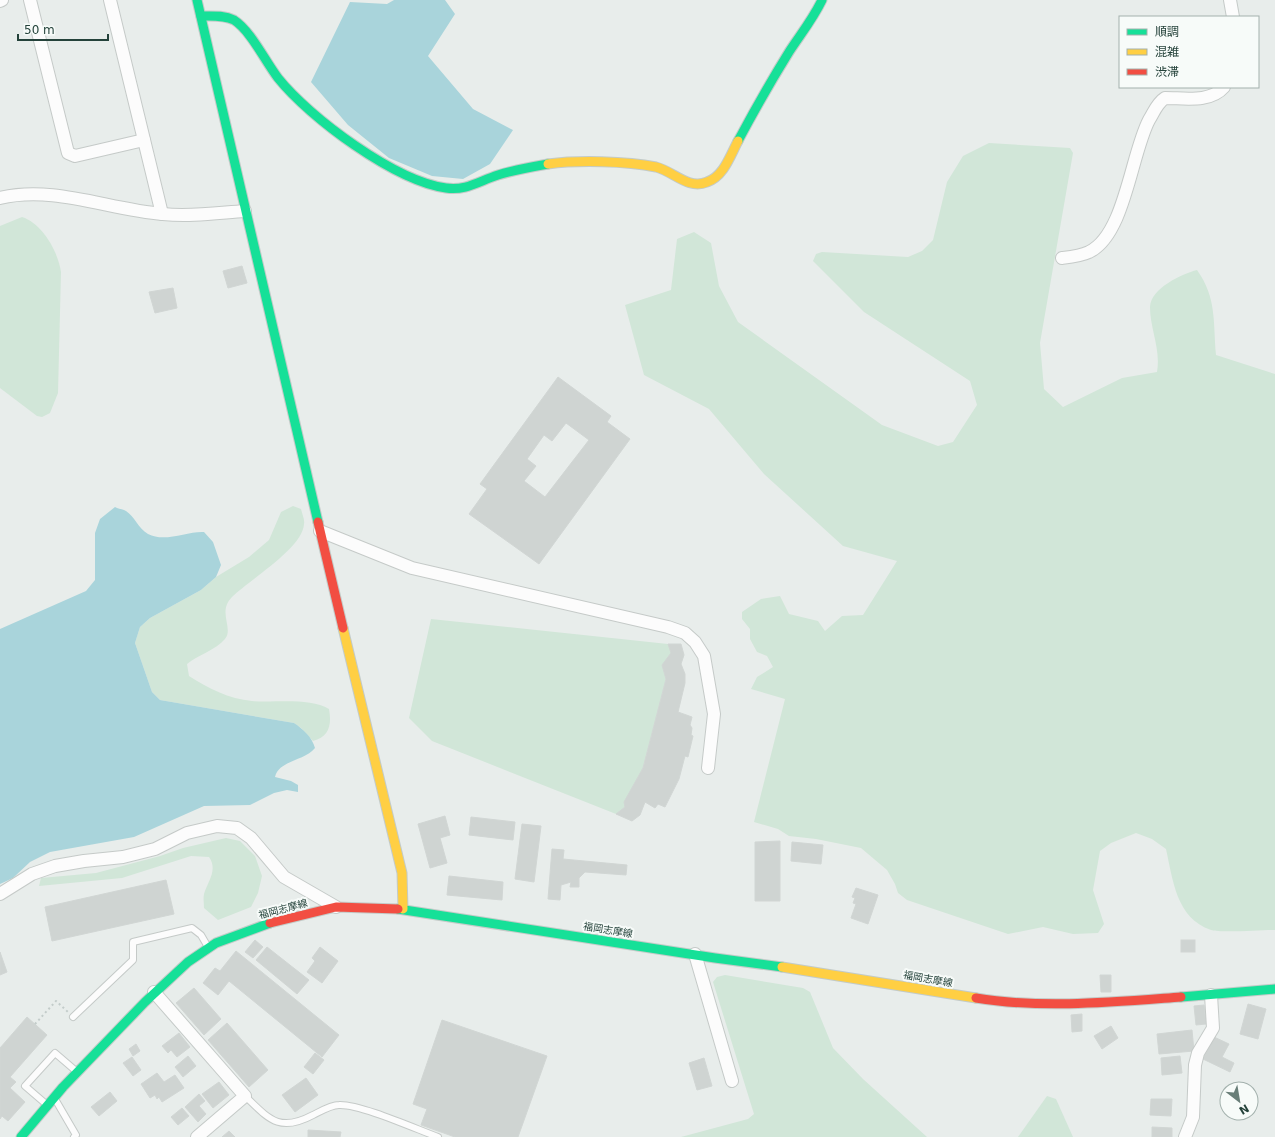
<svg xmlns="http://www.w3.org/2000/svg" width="1275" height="1137" font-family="'DejaVu Sans','Noto Sans JP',sans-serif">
  <rect width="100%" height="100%" fill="#e8edeb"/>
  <g fill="#d1e6d8">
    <path d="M989,143L1070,148L1073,153L1040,343L1044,389L1063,407L1122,378L1157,372C1161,349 1150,329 1150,307C1151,288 1182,274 1197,270C1217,298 1213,322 1216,355L1275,374V930C1262,930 1221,933 1211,930C1176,918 1173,880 1166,849L1152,839L1136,833L1111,843L1100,851L1093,890L1104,924L1098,933L1073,934L1043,927L1008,934L907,900L898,893L895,884L887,870L861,848L816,839L789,836L778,829L754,822L785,699L751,689L757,677L773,667L767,656L757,652L750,639V629L742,619V612L761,599L780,596L789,614L818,621L825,631L842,616L863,615L897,561L843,546L764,474L709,409L644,375L625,305L671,290L677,239L694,232L711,243L719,286L738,322L882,425L938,446L953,442L977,405L970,381L864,312L813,261L816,254L822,252L908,257L922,251L933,240L947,182L963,156Z"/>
    <path d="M22,217C43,224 58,252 61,272L58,393L50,413L42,417L37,416L0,388V226Z"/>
    <path d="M293,506L301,509C302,514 305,520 304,524C303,548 249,580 232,597C217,612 234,628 225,639C216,650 198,655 187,664L189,676C208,688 229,699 252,701C274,703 310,697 329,709C332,725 329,737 313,741L301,728L294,723L160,700L152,692L135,643L140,627L150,618L201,590L216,577L249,557L269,540L281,512Z"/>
    <polygon points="431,619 668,644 671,653 663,666 666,679 643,768 625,802 625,807 616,814 432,741 409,718"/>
    <path d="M226,838L240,841L255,856L262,876L258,893L251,907L218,920L204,908C204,903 203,899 204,894C208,881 218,870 209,857L191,856L122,878L39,886L41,878L96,873L160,856L183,848Z"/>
    <polygon points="725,975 803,988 810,992 833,1048 863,1079 927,1137 681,1137 748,1119 754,1114 713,982 717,977"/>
    <polygon points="1047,1096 1056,1099 1073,1137 1018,1137"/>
  </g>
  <g fill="#a9d4db">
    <polygon points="394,0 445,0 455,14 428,56 473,109 513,130 490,164 463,179 432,176 389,158 348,125 311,82 350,2 387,4"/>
    <path d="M115,507C118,509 123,509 126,511C135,517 138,528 148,534C165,543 187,531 204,532L213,542L221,565L216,577L201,590L150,618L140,627L135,643L152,692L160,700L294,723C303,729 312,737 315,748C305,761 279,760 275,777L291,781L298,785V792L287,790L274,793L250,805L204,806L134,837L50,852L30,862L13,878L0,884V629L86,591L95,580V533L100,519Z"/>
  </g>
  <g fill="#cfd4d2" stroke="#d1d6d4" fill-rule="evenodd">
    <polygon points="242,266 247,283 228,288 223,271"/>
    <polygon points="173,288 177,308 155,313 149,292"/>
    <path d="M558,377L611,416L607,422L630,439L539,564L469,514L487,489L480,484ZM566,423L589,440L545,497L524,481L536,466L527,459L544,435L552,441Z"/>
    <polygon points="668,644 681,644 684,655 681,664 685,674 685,683 678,712 692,717 690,725 692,728 691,735 693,736 688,757 685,756 679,779 665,807 658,804 655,808 645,802 640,815 632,821 616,814 625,807 624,802 643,768 666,679 662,665 671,653"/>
    <polygon points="445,816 450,835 440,838 447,863 430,868 418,824"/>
    <polygon points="471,817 515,822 513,840 469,835"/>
    <polygon points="522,824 541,826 534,882 515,879"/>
    <polygon points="780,841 780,901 755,901 755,842"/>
    <polygon points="792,842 823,845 821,864 791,861"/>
    <polygon points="552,849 564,850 563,859 627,865 626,875 585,872 579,878 579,887 570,887 571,882 561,885 560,900 548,899"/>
    <polygon points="449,876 503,882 502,900 447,895"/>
    <polygon points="166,880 174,914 52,941 45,907"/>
    <polygon points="856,888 878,895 868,924 851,918 856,904 853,903 855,898 852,897"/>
    <polygon points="255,940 263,947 253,958 245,952"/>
    <rect x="1181" y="940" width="14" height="12"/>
    <polygon points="267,947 309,980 297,994 256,960"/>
    <polygon points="320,947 338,961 322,983 307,972 315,961 312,958"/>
    <polygon points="236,951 339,1035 322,1057 229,981 218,995 203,983 215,968 220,971"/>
    <polygon points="0,952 7,972 0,975"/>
    <polygon points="1100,975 1111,975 1111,992 1101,992"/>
    <polygon points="194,988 221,1019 204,1035 176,1003"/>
    <polygon points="1248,1004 1266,1009 1258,1039 1240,1034"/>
    <polygon points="1204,1005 1206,1024 1196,1025 1194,1006"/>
    <polygon points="1082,1014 1082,1031 1072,1032 1071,1015"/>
    <polygon points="27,1017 47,1035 10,1077 16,1082 10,1088 25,1102 8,1121 2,1116 0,1119 0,1048"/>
    <polygon points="442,1020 547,1056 518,1137 455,1137 421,1125 427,1109 413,1104"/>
    <polygon points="227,1023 268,1070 249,1087 208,1040"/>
    <polygon points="1111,1026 1118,1038 1102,1049 1094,1036"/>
    <polygon points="1192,1030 1194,1051 1159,1054 1157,1034"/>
    <polygon points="179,1033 190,1047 177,1057 171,1050 168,1053 162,1046"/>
    <polygon points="1214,1037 1229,1044 1222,1057 1234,1063 1230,1072 1203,1059"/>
    <polygon points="136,1044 140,1051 133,1056 129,1049"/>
    <polygon points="315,1053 324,1060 313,1074 304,1067"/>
    <polygon points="188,1056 196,1066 183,1077 175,1067"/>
    <polygon points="1180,1056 1182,1073 1162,1075 1161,1058"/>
    <polygon points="132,1057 141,1070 133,1076 123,1063"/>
    <polygon points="704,1058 712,1086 697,1090 689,1063"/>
    <polygon points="157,1073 164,1082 175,1075 184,1088 162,1102 159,1097 157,1099 155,1095 150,1098 141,1084"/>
    <polygon points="306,1078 318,1095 295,1112 282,1095"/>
    <polygon points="219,1082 229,1095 213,1108 202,1094"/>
    <polygon points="110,1092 117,1101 99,1116 91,1107"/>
    <polygon points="199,1094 205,1101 199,1106 206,1114 198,1122 185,1107"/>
    <polygon points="1151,1099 1172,1099 1171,1116 1150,1115"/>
    <polygon points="182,1108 189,1116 178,1125 171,1117"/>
    <polygon points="1152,1127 1172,1128 1172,1137 1152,1137"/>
    <polygon points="308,1130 341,1132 340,1137 308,1137"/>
    <polygon points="229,1131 235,1137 222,1137"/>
  </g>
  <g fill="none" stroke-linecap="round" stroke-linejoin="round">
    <g stroke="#c5cac8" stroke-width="8">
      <g id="lane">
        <polyline points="73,1017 133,960 133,942 192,928 201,935 208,947"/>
        <path d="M245,1096C269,1119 279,1133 313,1115C321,1111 331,1105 339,1105C360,1104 416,1129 438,1137"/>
        <polyline points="55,1099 76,1135 74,1137"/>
        <polyline points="46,1104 25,1086 55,1053 76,1071"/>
      </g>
    </g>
    <g stroke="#c5cac8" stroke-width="14">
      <g id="street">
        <polyline points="30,0 68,153 75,156 144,140"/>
        <polyline points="110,0 162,214"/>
        <polyline points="1230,0 1233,17"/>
        <polyline points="0,1 2,0"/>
        <path d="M0,198C54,185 109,210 163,214C190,217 217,213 245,211"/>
        <path d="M1062,258C1071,257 1081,256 1089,252C1125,235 1131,154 1149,120C1154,112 1157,103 1165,98C1185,98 1210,103 1224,87"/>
        <polyline points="320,531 412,568 668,627 685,633 695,642 704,656 714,714 708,768"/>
        <polyline points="0,894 32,874 55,866 84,861 123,857 155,849 187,833 217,826 237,828 251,838 284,877 336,907"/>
        <polyline points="695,954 732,1081"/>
        <polyline points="154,992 245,1096 197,1137"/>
        <polyline points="1185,1137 1193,1117 1195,1065 1198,1053 1213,1028 1211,995"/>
      </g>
    </g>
    <g stroke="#c3cbc8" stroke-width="11">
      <g id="fast">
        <polyline points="197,0 318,522"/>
        <path d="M201,16C212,16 224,15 234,20C251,31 265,61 278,78C310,118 395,181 446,188C466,191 479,181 498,175C514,170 531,167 548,164"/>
        <path d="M738,141C754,111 771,81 789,52C800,35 813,19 822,0"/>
        <polyline points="398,909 715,958 782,967"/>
        <polyline points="1181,997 1275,989"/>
        <polyline points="21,1137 63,1087 145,1002 188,962 216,943 270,923"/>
      </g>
    </g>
    <g stroke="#c3cbc8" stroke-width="11">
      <g id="slow">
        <path d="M548,164C578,160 626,161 656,167C673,171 688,190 707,182C724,176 730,156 738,141"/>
        <polyline points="343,628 402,873 403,909"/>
        <polyline points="782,967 976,998"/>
      </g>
    </g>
    <g stroke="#c3cbc8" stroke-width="11">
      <g id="jam">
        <polyline points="318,522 343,628"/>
        <polyline points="270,923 336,907 398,909"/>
        <path d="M976,998C1042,1009 1114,1002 1181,997"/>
      </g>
    </g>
    <polyline stroke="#c3ccca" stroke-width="2" stroke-dasharray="2 3" stroke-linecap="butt" points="35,1024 56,1001 68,1012"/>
    <use href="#lane" stroke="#fcfcfc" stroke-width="6"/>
    <use href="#street" stroke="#fcfcfc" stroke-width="12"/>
    <use href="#fast" stroke="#16e098" stroke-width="9"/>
    <use href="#slow" stroke="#ffcf43" stroke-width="9"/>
    <use href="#jam" stroke="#f24e42" stroke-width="9"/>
  </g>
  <g text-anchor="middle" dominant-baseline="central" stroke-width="4" stroke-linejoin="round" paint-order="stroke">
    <g font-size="10" fill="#24423a" stroke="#f7fbf9">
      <text transform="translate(283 909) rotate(-15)">福岡志摩線</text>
      <text transform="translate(608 930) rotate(9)">福岡志摩線</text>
      <text transform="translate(928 979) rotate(10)">福岡志摩線</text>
    </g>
  </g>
  <rect x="1119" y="16" width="140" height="72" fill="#f7fbf9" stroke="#a3b1ad"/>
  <rect x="1127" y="29" width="20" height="6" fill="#16e098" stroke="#a3b1ad"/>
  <text x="1155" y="36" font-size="12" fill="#24423a">順調</text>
  <rect x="1127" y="49" width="20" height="6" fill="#ffcf43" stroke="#a3b1ad"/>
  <text x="1155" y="56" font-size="12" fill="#24423a">混雑</text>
  <rect x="1127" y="69" width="20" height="6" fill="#f24e42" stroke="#a3b1ad"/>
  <text x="1155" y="76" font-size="12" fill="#24423a">渋滞</text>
  <g transform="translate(1239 1101) rotate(149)"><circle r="19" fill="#f7fbf9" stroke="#a3b1ad"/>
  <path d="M0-3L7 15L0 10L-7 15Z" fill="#697e78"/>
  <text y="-6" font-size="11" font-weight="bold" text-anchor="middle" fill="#24423a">N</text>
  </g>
  <path d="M18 34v6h90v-6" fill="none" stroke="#24423a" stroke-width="2"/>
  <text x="24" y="34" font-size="12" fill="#24423a" stroke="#f7fbf9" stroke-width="3" paint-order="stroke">50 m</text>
</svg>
